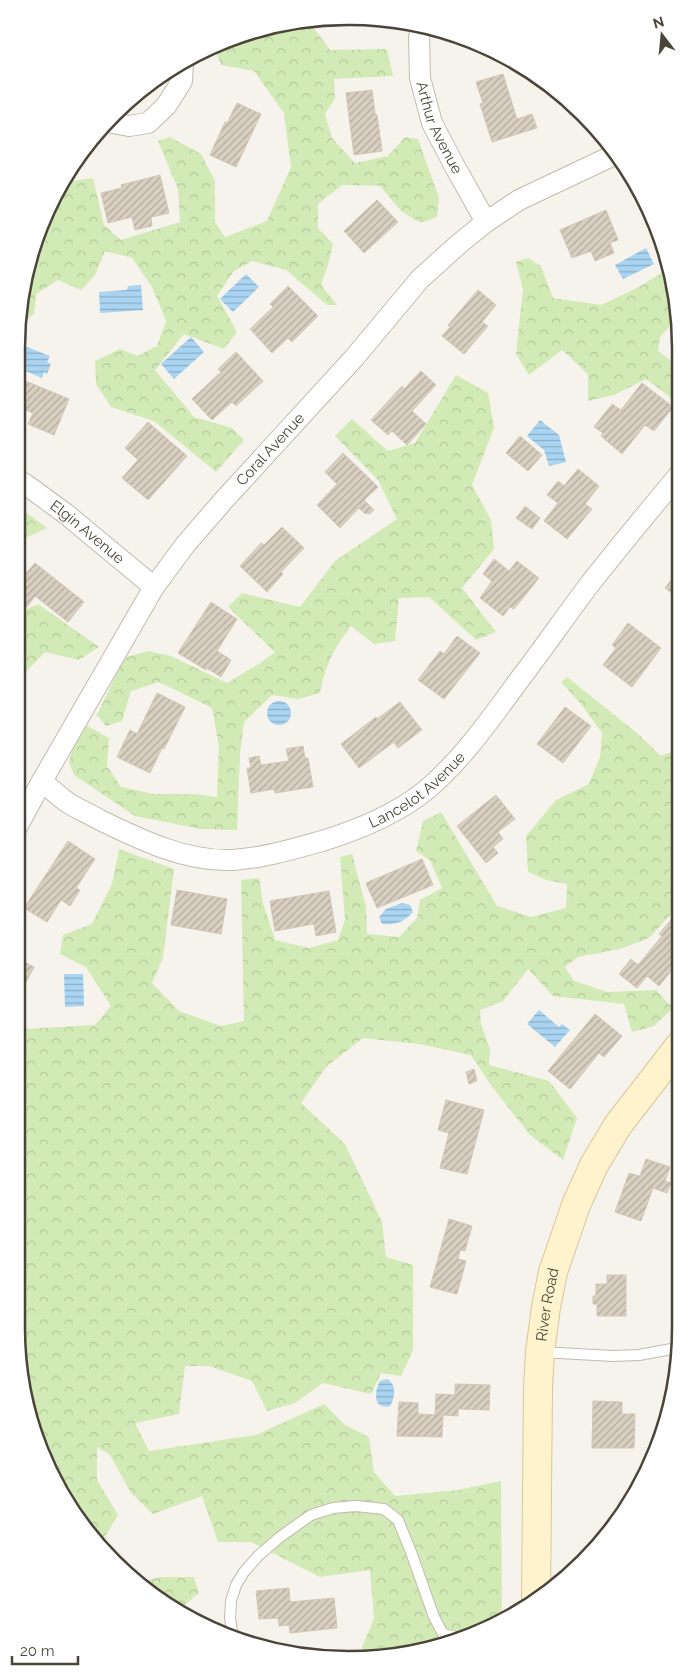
<svg xmlns="http://www.w3.org/2000/svg" width="697" height="1676" font-family="Raleway,sans-serif">
  <defs>
    <pattern id="forest-crowns" width="20" height="18" patternUnits="userSpaceOnUse" patternTransform="scale(1.25)"><rect width="20" height="18" fill="#d2eab5"/><path d="M2 6a3 3 0 1 1 6 0M12 15a3 3 0 1 1 6 0" fill="none" stroke="#b6ca9c"/></pattern>
    <pattern id="water-rules" width="6" height="5" patternUnits="userSpaceOnUse" patternTransform="scale(1.25)"><rect width="6" height="5" fill="#a9d4f2"/><path d="M0 2.5h6" fill="none" stroke="#8caec5"/></pattern>
    <pattern id="building-hatch" width="6" height="6" patternUnits="userSpaceOnUse" patternTransform="scale(1.25)"><rect width="6" height="6" fill="#d8cfc1"/><path d="M-1 1l2-2M0 6l6-6M5 7l2-2" fill="none" stroke="#b1aa9e"/></pattern>
  </defs>
  <rect width="100%" height="100%" fill="#f6f3ec"/>
  <g fill="url(#forest-crowns)">
    <polygon points="311,19 311,24 330,50 387,49 393,76 334,79 335,98 325,114 332,138 355,163 388,156 405,137 418,139 439,198 437,217 421,223 401,211 380,186 342,185 318,204 318,228 333,244 328,265 321,285 337,305 327,305 286,270 252,261 233,272 217,296 237,332 224,349 184,334 155,370 194,417 232,428 244,440 216,472 154,421 111,407 96,384 95,361 120,349 138,356 157,346 166,321 152,287 132,258 105,251 95,275 81,290 58,280 36,294 34,314 20,325 34,242 46,214 73,181 93,178 104,225 121,240 180,222 178,189 158,141 170,137 201,154 215,181 215,222 225,237 267,221 291,167 284,113 254,71 221,65 214,46 262,28"/>
    <polygon points="528,258 541,266 553,298 601,305 639,287 668,269 678,305 678,312 674,322 660,337 658,351 678,366 678,403 646,379 614,395 588,401 588,374 562,350 529,375 516,354 523,289 516,262"/>
    <path d="M456,375L488,393L494,428L472,485L491,520L494,549L462,588L496,632L476,640L429,597L399,598L395,641L374,644L351,626C333,650 326,664 320,693L299,699L272,695L244,722L240,754L237,830L201,829L135,816L74,775L69,762L75,738L86,725L109,738L107,766L121,787L154,794H194L217,797L219,747L212,708L159,682L131,691L122,721L106,726L97,715L124,658L148,651L171,656L227,683L260,663L275,652L228,607L242,593L300,607L335,561L397,519L378,480L335,436L352,419L388,451L415,443Z"/>
    <polygon points="20,508 47,528 16,542 16,510"/>
    <polygon points="38,604 99,647 79,660 45,652 26,672 16,668 16,606 22,611"/>
    <polygon points="567,677 637,733 661,756 679,749 680,912 674,911 649,938 620,949 578,957 565,967 574,981 607,992 656,990 673,1008 654,1026 632,1032 624,1004 553,996 528,969 503,1001 480,1010 481,1024 490,1049 489,1065 549,1081 577,1118 563,1160 530,1135 490,1084 471,1055 419,1044 363,1038 326,1067 301,1103 345,1144 382,1222 386,1257 413,1265 413,1350 401,1376 381,1373 371,1394 323,1383 295,1403 267,1411 252,1381 209,1366 185,1366 179,1414 135,1423 149,1451 256,1435 324,1404 345,1425 369,1437 374,1472 395,1496 458,1490 501,1481 502,1620 413,1653 364,1655 362,1647 374,1619 370,1570 320,1577 251,1542 218,1542 202,1496 153,1514 131,1493 110,1455 97,1447 97,1480 118,1515 99,1547 61,1493 34,1435 16,1328 16,1047 23,1029 95,1025 111,1006 86,967 60,954 63,935 92,924 112,884 119,849 174,869 163,958 152,983 179,1011 221,1026 244,1021 241,880 259,878 263,903 275,940 309,948 338,940 345,920 340,857 352,854 366,907 367,934 399,937 417,918 420,900 442,888 430,860 416,851 423,821 441,812 497,906 531,917 566,908 567,884 546,880 528,872 526,836 556,800 589,784 600,757 602,733 581,704 561,682"/>
    <polygon points="160,1577 194,1577 199,1593 177,1611 142,1582"/>
  </g>
  <g fill="url(#water-rules)">
    <polygon points="646,248 654,264 623,279 615,265"/>
    <polygon points="246,274 259,287 233,312 220,299"/>
    <polygon points="141,285 143,310 100,313 99,292 127,290 128,286"/>
    <polygon points="191,337 204,352 174,379 161,364"/>
    <polygon points="17,343 50,356 47,362 51,364 47,374 44,372 42,378 16,367"/>
    <polygon points="540,420 559,435 566,462 549,466 544,450 527,436"/>
    <circle cx="279" cy="713" r="12"/>
    <path d="M402,903L410,905L413,912C404,922 395,925 382,924L379,917L386,909Z"/>
    <polygon points="64,974 83,974 84,1006 65,1007"/>
    <polygon points="539,1010 559,1027 562,1024 570,1030 555,1047 527,1024"/>
    <path d="M387,1379C397,1384 395,1398 390,1406C373,1410 374,1392 380,1381Z"/>
  </g>
  <g fill="url(#building-hatch)" stroke="#d3c7b4">
    <polygon points="503,74 517,119 532,114 537,128 492,142 480,104 483,103 476,82"/>
    <polygon points="372,90 375,114 377,115 382,151 354,155 346,93"/>
    <polygon points="237,103 261,114 236,167 210,155 225,122 227,123"/>
    <polygon points="160,175 169,213 151,217 152,226 135,230 132,217 108,223 101,193 122,188 121,185"/>
    <polygon points="377,200 398,222 364,253 344,231"/>
    <polygon points="606,210 618,240 610,243 614,253 595,261 591,251 572,258 560,230"/>
    <polygon points="288,286 318,316 292,342 288,338 272,353 250,329 273,307 270,304"/>
    <polygon points="478,290 496,305 482,322 488,326 464,354 442,336 450,327 448,325"/>
    <polygon points="236,352 263,381 236,406 232,402 212,420 192,399 221,372 218,369"/>
    <polygon points="421,371 436,385 412,411 426,424 407,445 392,431 388,435 371,420 402,386 404,389"/>
    <polygon points="16,377 69,399 54,435 28,424 33,413 16,406"/>
    <polygon points="642,383 673,407 654,431 645,425 622,454 601,436 603,433 594,427 612,404 621,410"/>
    <polygon points="148,422 187,456 148,500 122,478 138,460 125,448"/>
    <polygon points="520,436 542,455 528,471 506,453"/>
    <polygon points="343,453 378,487 364,500 374,510 370,514 364,513 359,508 340,528 317,505 337,484 325,472"/>
    <polygon points="578,469 599,486 585,504 592,509 567,539 544,521 558,503 547,495 558,481 564,486"/>
    <polygon points="525,506 540,518 532,529 516,518"/>
    <polygon points="282,527 304,548 281,572 283,574 267,592 240,566 261,543 264,545"/>
    <polygon points="494,559 509,571 517,561 539,578 514,609 510,607 503,616 480,598 492,581 483,574"/>
    <polygon points="35,563 84,602 68,622 35,596 27,607 16,599 16,585"/>
    <polygon points="679,570 679,598 665,588"/>
    <polygon points="211,602 237,619 217,651 231,660 221,677 207,668 206,670 178,653"/>
    <polygon points="628,623 661,648 632,687 603,665 616,648 612,645"/>
    <polygon points="457,636 480,653 444,699 418,680 440,651 444,654"/>
    <polygon points="157,693 185,707 164,749 162,748 150,773 117,757 130,730 137,734"/>
    <polygon points="400,702 422,730 398,748 394,742 359,768 341,744 376,717 377,719"/>
    <polygon points="565,707 591,726 563,763 537,744"/>
    <polygon points="303,746 305,758 308,758 313,787 275,793 274,789 251,793 247,768 251,768 249,758 259,756 261,765 289,761 286,749"/>
    <polygon points="496,795 515,819 498,832 503,839 493,847 498,853 486,863 457,826"/>
    <polygon points="68,841 95,859 76,888 80,890 70,906 61,900 47,922 24,908"/>
    <polygon points="422,859 433,885 377,908 366,883"/>
    <polygon points="177,890 227,899 221,934 171,925"/>
    <polygon points="329,891 336,932 316,936 314,924 275,931 270,901"/>
    <polygon points="675,915 680,922 680,946 674,953 680,958 680,960 659,986 647,976 637,988 619,974 631,959 638,965 662,936 659,934"/>
    <polygon points="16,958 34,967 16,1001"/>
    <polygon points="595,1014 622,1036 604,1057 599,1053 570,1089 548,1071"/>
    <polygon points="474,1069 477,1081 469,1084 466,1072"/>
    <polygon points="446,1100 484,1110 467,1174 440,1168 449,1133 438,1130"/>
    <polygon points="646,1159 670,1167 665,1181 671,1183 667,1193 653,1188 641,1221 615,1212 629,1173 640,1176"/>
    <polygon points="449,1219 472,1226 465,1251 460,1250 458,1259 466,1261 457,1294 430,1287"/>
    <polygon points="607,1275 626,1275 626,1316 597,1316 597,1304 593,1304 593,1296 596,1296 596,1284 607,1284"/>
    <polygon points="455,1384 490,1385 489,1410 458,1409 458,1416 443,1415 442,1437 397,1436 399,1402 418,1403 418,1414 435,1415 436,1394 455,1395"/>
    <polygon points="593,1401 622,1402 622,1414 635,1414 634,1448 592,1448"/>
    <polygon points="289,1588 290,1602 334,1598 337,1628 290,1633 289,1625 279,1626 278,1618 259,1619 256,1591"/>
  </g>
  <g fill="none" stroke-linecap="round" stroke-linejoin="round">
    <g stroke="#c2bbae" stroke-width="12">
      <g id="lane">
        <polyline points="541,1352 613,1356 639,1355 677,1348"/>
        <polyline points="233,1638 230,1618 231,1601 236,1585 244,1572 258,1556 280,1537 311,1515 333,1508 356,1506 384,1509 398,1520 411,1552 434,1617 443,1634 457,1637"/>
      </g>
    </g>
    <g stroke="#c2bbae" stroke-width="22">
      <g id="street">
        <path id="s1" d="M423,26L419,37L420,78L432,123L454,165L486,222"/>
        <polyline points="107,122 129,126 148,123 166,106 182,81 183,62"/>
        <path id="s2" d="M16,479L25,484L66,514L154,587"/>
        <path id="s3" d="M42,781C50,788 58,796 67,802C77,809 90,814 100,820C141,840 186,862 233,860C263,858 293,849 322,841C358,830 395,815 425,791C465,758 495,712 526,671C547,643 568,613 589,585C618,548 648,512 678,476"/>
        <path id="s4" d="M16,829L42,781L154,587L185,545L223,501L354,358L420,279L460,243L486,222L519,200L614,155"/>
      </g>
    </g>
    <g stroke="#d6c79b" stroke-width="30">
      <g id="secondary">
        <path id="s5" d="M536,1600L538,1388L540,1352L546,1307L553,1272L576,1205L594,1165L618,1125L680,1045"/>
      </g>
    </g>
    <use href="#lane" stroke="#fff" stroke-width="10"/>
    <use href="#street" stroke="#fff" stroke-width="20"/>
    <use href="#secondary" stroke="#fff3cd" stroke-width="28"/>
  </g>
  <g text-anchor="middle" dominant-baseline="central" stroke-width="4.5" stroke-linejoin="round" paint-order="stroke">
    <g font-size="15" fill="#4b4439" stroke="#fff">
      <text stroke="none"><textPath href="#s1" startOffset="106">Arthur Avenue</textPath></text>
      <text stroke="none"><textPath href="#s4" startOffset="459">Coral Avenue</textPath></text>
      <text stroke="none"><textPath href="#s2" startOffset="89">Elgin Avenue</textPath></text>
      <text stroke="none"><textPath href="#s3" startOffset="411">Lancelot Avenue</textPath></text>
      <text stroke="none"><textPath href="#s5" startOffset="296">River Road</textPath></text>
    </g>
  </g>
  <path d="M0 0H697V1676H0ZM348 25H349A323 323 0 0 1 672 348V1328A323 323 0 0 1 349 1651H348A323 323 0 0 1 25 1328V348A323 323 0 0 1 348 25Z" fill="#fff" fill-rule="evenodd"/>
  <path fill="none" stroke="#4b4439" stroke-width="2.5" d="M348 25H349A323 323 0 0 1 672 348V1328A323 323 0 0 1 349 1651H348A323 323 0 0 1 25 1328V348A323 323 0 0 1 348 25Z"/>
  <g transform="translate(662 35) rotate(344)" stroke="#ffffff" stroke-width="4" paint-order="stroke">
  <path d="M0-4L9 19L0 12L-9 19Z" fill="#4b4439"/>
  <text y="-8" font-size="14" font-weight="bold" text-anchor="middle" fill="#4b4439">N</text>
  </g>
  <path d="M12 1656v8h66v-8" fill="none" stroke="#4b4439" stroke-width="2.5"/>
  <text x="20" y="1656" font-size="15" fill="#4b4439" stroke="#ffffff" stroke-width="4" paint-order="stroke">20 m</text>
</svg>
